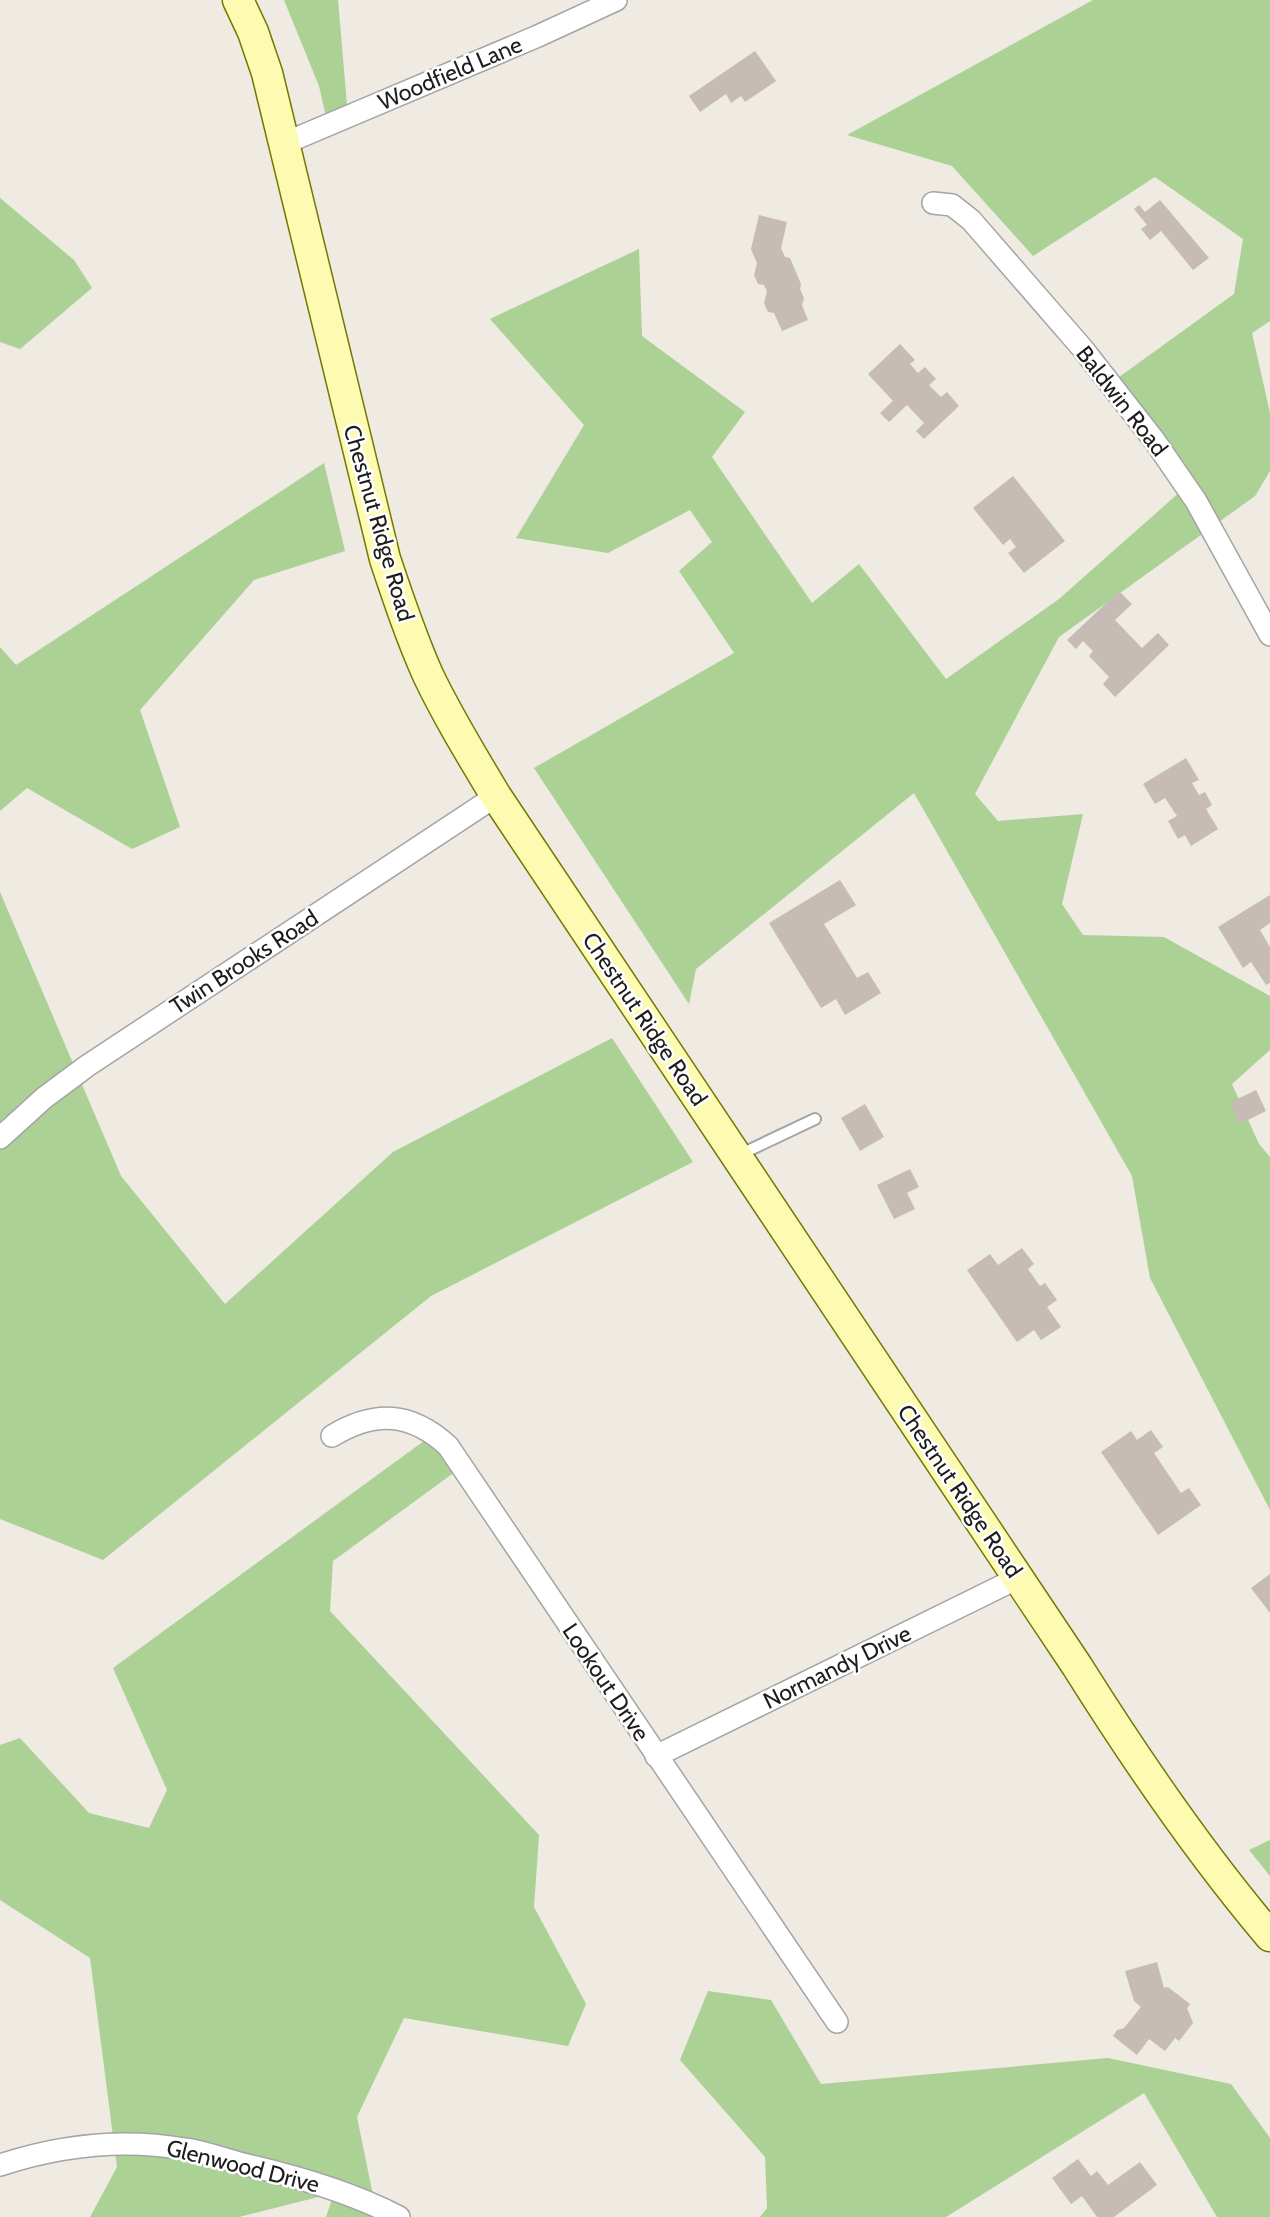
<svg xmlns="http://www.w3.org/2000/svg" width="1270" height="2217" font-family="Cabin,sans-serif">
  <rect width="100%" height="100%" fill="#efeae2"/>
  <g fill="#abd195">
    <polygon points="284,0 338,0 349,128 330,134 319,86"/>
    <polygon points="1093,0 1270,0 1270,321 1252,333 1270,413 1270,471 1255,496 1059,637 975,794 998,821 1083,814 1062,904 1083,935 1164,937 1270,996 1270,1050 1232,1084 1259,1144 1270,1157 1270,1510 1150,1278 1132,1176 914,793 696,969 689,1004 534,768 734,653 679,571 712,542 690,510 608,553 516,538 584,425 490,319 639,249 642,336 745,412 712,457 812,603 859,564 946,679 1059,599 1190,483 1115,380 1234,294 1243,239 1155,177 1033,256 952,166 847,135"/>
    <polygon points="0,198 74,260 92,288 20,349 0,342"/>
    <polygon points="324,463 345,551 254,580 140,710 180,827 132,849 27,788 0,811 0,647 16,665"/>
    <polygon points="0,892 121,1176 225,1304 393,1152 612,1038 693,1162 431,1296 103,1560 0,1519"/>
    <polygon points="428,1438 463,1466 333,1561 330,1611 539,1835 534,1907 586,2004 568,2046 404,2018 357,2117 376,2210 386,2217 326,2217 334,2193 239,2217 90,2217 117,2167 90,1958 0,1900 0,1745 20,1738 89,1813 149,1828 167,1790 113,1668"/>
    <polygon points="1270,1840 1270,1876 1249,1850"/>
    <polygon points="708,1991 771,2000 821,2084 1108,2058 1231,2084 1270,2138 1270,2217 1217,2217 1144,2093 946,2217 760,2217 767,2208 765,2157 680,2060"/>
  </g>
  <g fill="#c7bbb5">
    <polygon points="755,51 776,81 745,102 741,96 731,103 726,94 700,112 689,96"/>
    <polygon points="1160,200 1209,258 1193,270 1161,231 1150,240 1141,229 1147,225 1134,209 1139,205 1145,212"/>
    <polygon points="759,215 787,222 781,248 785,257 790,258 801,284 800,289 804,298 802,305 808,320 782,331 774,313 768,312 764,303 767,291 764,285 758,284 754,275 757,263 751,249"/>
    <polygon points="900,344 915,360 910,364 918,373 925,367 936,379 929,385 941,397 947,392 959,406 924,439 916,431 924,423 907,405 889,422 880,413 893,401 868,374"/>
    <polygon points="1013,476 1065,541 1024,573 1008,553 1016,547 1010,539 1003,545 973,508"/>
    <polygon points="1119,591 1132,604 1115,620 1142,648 1158,633 1169,645 1115,697 1103,684 1109,677 1089,656 1093,651 1083,641 1076,649 1067,640"/>
    <polygon points="1186,758 1199,780 1192,783 1199,795 1205,792 1212,805 1206,809 1218,829 1191,846 1185,835 1178,839 1168,821 1177,816 1165,798 1155,804 1143,784"/>
    <polygon points="840,880 856,905 824,924 857,978 868,972 881,993 845,1015 836,999 821,1008 769,923"/>
    <polygon points="1270,895 1270,923 1260,930 1270,947 1270,983 1266,985 1251,962 1243,968 1218,927"/>
    <polygon points="1256,1090 1266,1111 1240,1124 1229,1103"/>
    <polygon points="865,1104 884,1137 860,1151 841,1118"/>
    <polygon points="910,1169 919,1187 907,1193 915,1209 894,1219 877,1185"/>
    <polygon points="1022,1248 1034,1264 1028,1269 1040,1286 1045,1283 1057,1300 1047,1307 1061,1327 1041,1340 1034,1330 1017,1342 967,1270 990,1254 998,1265"/>
    <polygon points="1151,1430 1163,1447 1154,1453 1181,1493 1189,1488 1201,1505 1158,1535 1101,1452 1131,1431 1137,1440"/>
    <polygon points="1270,1574 1270,1613 1251,1588"/>
    <polygon points="1157,1962 1164,1988 1168,1987 1190,2004 1187,2008 1193,2023 1179,2041 1175,2038 1165,2051 1149,2039 1137,2055 1113,2036 1117,2030 1124,2028 1141,2007 1134,2001 1125,1971"/>
    <polygon points="1078,2159 1091,2176 1097,2171 1108,2185 1140,2162 1157,2185 1114,2217 1097,2217 1082,2196 1071,2204 1052,2178"/>
  </g>
  <g fill="none" stroke-linecap="round" stroke-linejoin="round">
    <g stroke="#a4a4a4" stroke-width="14">
      <polyline id="lane" points="739,1155 815,1119"/>
    </g>
    <g stroke="#a4a4a4" stroke-width="24">
      <g id="street">
        <polyline points="283,144 538,36 616,0"/>
        <polyline points="933,203 952,205 971,220 1083,349 1154,440 1196,501 1270,635"/>
        <polyline points="0,1138 44,1098 87,1066 496,796"/>
        <path d="M332,1436C375,1410 411,1412 448,1446L837,2022"/>
        <polyline points="656,1756 1018,1578"/>
        <path d="M0,2165C61,2145 121,2138 185,2149C206,2152 226,2160 247,2165C299,2177 351,2192 399,2217"/>
      </g>
    </g>
    <g stroke="#757800" stroke-width="33">
      <path id="secondary" d="M238,0L253,32L267,73L385,559C398,598 411,637 428,675C448,717 472,756 496,796L1077,1666C1136,1760 1198,1851 1270,1936"/>
    </g>
    <use href="#lane" stroke="#fff" stroke-width="10"/>
    <use href="#street" stroke="#fff" stroke-width="21"/>
    <use href="#secondary" stroke="#fdfab2" stroke-width="30"/>
  </g>
  <g text-anchor="middle" dominant-baseline="central" stroke-width="5" stroke-linejoin="round" paint-order="stroke">
    <g font-size="23" fill="#1d1d1d" stroke="#fff">
      <text transform="translate(450 73) rotate(-23)">Woodfield Lane</text>
      <text transform="translate(1122 401) rotate(52)">Baldwin Road</text>
      <text transform="translate(379 523) rotate(74)">Chestnut Ridge Road</text>
      <text transform="translate(244 962) rotate(-33)">Twin Brooks Road</text>
      <text transform="translate(645 1019) rotate(56)">Chestnut Ridge Road</text>
      <text transform="translate(960 1491) rotate(56)">Chestnut Ridge Road</text>
      <text transform="translate(837 1667) rotate(-26)">Normandy Drive</text>
      <text transform="translate(606 1682) rotate(56)">Lookout Drive</text>
      <text transform="translate(243 2166) rotate(14)">Glenwood Drive</text>
    </g>
  </g>
</svg>
